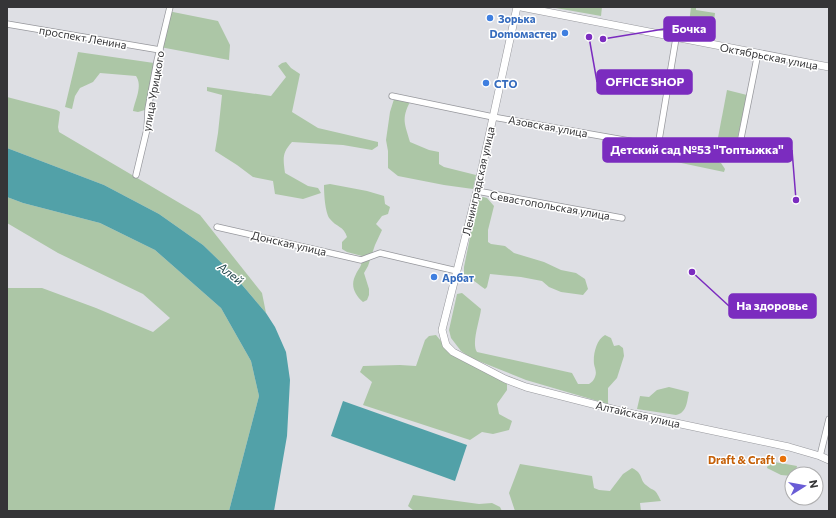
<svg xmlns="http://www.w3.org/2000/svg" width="836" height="518" font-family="Commissioner,sans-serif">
  <rect width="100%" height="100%" fill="#dedfe4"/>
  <g fill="#acc6a6">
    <polygon points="550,7 602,7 601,16"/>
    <polygon points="691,7 696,7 696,10 715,13 714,22 709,22 709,27 689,23"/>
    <polygon points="168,11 218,21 230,45 229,60 160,47"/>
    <path d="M78,52L154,63L145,110L138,112L133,111C135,100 143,86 136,76L100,73L93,82L80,88L75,96L72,109L65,107Z"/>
    <path d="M286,62L291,68L300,74L292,112L318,128L378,142V146L372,150L343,145L292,142C282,153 283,158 285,173L308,186L318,188L321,193L303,199L275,194L273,181L253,177L237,165L215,151L218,133L222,95L207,91V87L271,96L286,77L278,66L282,63Z"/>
    <polygon points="727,90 747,95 735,149 717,143"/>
    <polygon points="7,97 57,110 60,112 58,127 59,132 200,215 262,293 266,313 232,273 203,245 159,214 104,185 7,148"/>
    <path d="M394,99L410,102C401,119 405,124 410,142L429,150L439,152V164L444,167L476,175L473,189L444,185L398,176L388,168V151L386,140L390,112Z"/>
    <polygon points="669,150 714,160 721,163 725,169 724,172 667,160"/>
    <path d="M330,184L367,191L384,196L385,204L390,207L388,214L382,216L376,224L382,230L375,245L368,266L364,273L369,289V295L367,300L363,302C354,294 350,285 356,274C357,271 360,268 361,265C362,263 361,258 362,256L347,252L342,249V242L347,237C344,226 336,227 330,219C325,213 324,193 324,185Z"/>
    <polygon points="7,197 23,203 100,223 155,250 221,308 251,361 259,396 229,511 7,511 7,288 42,288 96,308 153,332 170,318 143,294 58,253 7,223"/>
    <path d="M483,197L487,198L494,206L488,230V242L491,244L505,246L514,253L544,262L561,270L576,273L585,279L588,289L583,295L561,292L549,287L542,281L521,277L490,274L487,287L485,289C477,284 472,278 464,274V267L478,198Z"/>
    <path d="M462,293L481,309C480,320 471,343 477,352L572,373L578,384H589C592,382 594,380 595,377C597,372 595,369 594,364C593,355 596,340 605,335L611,338L614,346L619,345L623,348L624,356L617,378L608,388V404L526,380L471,358L461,351L451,338L449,330L457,294Z"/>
    <polygon points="436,335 450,352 461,360 485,371 507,384 507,390 497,404 499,414 512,421 509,430 493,434 482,432 470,440 363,405 372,382 360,372 363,366 400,365 416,366 425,340 429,336"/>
    <path d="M669,387L689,392C687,401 687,413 676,415L637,409L640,396L649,397L657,390Z"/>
    <polygon points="769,461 797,466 795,474 792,474 792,476 781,475 767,468"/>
    <path d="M520,464L592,476L594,488L599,490L610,491L623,474L632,468C644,474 639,479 646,485C655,493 654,486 661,501L640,503L641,511H515L509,493Z"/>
    <polygon points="413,495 479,504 492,503 500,507 502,511 414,511 408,506"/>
  </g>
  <g fill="#52a1a8">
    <polygon points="7,148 104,185 159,214 203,245 232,273 266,313 275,327 286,352 290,380 287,436 274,511 229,511 259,396 251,361 221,308 155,250 100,223 23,203 7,197"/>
    <polygon points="343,401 467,445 455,481 331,436"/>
  </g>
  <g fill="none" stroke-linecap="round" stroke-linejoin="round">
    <g stroke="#97989d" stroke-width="7">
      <g id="minor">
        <polyline points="7,24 160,50"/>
        <polyline points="392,96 493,117 658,146 676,38"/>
        <polyline points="738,153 758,53"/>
        <polyline points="136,175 147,129 148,109 157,61 170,7"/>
        <polyline points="477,191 622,218"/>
        <polyline points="217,227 361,260 380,253 457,271"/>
        <polyline points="820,456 829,419"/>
      </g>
    </g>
    <g stroke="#97989d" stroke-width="8">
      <polyline id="tertiary" points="517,7 477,191 442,330 446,345 453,352 505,379 526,387 624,412 789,447 820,456 829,460"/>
    </g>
    <g stroke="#97989d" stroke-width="8">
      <polyline id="secondary" points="521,7 829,67"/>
    </g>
    <use href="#minor" stroke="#fff" stroke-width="5.5"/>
    <use href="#tertiary" stroke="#fff" stroke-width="7"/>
    <use href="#secondary" stroke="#fff" stroke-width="7"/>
  </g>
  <g fill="#3f7fe0" stroke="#fff" stroke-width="1.5">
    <circle cx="490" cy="18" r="4"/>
    <circle cx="565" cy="33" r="4"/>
    <circle cx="486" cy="83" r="4"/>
    <circle cx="434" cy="277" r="4"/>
  </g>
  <circle fill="#e8710a" stroke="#fff" stroke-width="1.5" cx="783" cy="459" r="4"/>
  <g text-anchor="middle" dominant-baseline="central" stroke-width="3" stroke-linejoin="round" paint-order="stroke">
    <g font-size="11" font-weight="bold" fill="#366cbe" stroke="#fff" text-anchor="start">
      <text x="498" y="18">Зорька</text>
      <text x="557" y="33" text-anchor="end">Domoмастер</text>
      <text x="494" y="83">СТО</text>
      <text x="442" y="277">Арбат</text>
    </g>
    <g font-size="11" fill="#353537" stroke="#fff">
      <text transform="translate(83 37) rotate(10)">проспект Ленина</text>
      <text transform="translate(769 56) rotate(11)">Октябрьская улица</text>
      <text transform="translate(153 91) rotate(-80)">улица Урицкого</text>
      <text transform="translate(548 126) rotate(10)">Азовская улица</text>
      <text transform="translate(478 181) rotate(-77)">Ленинградская улица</text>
      <text transform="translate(550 205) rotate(10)">Севастопольская улица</text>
      <text transform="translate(289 243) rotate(13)">Донская улица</text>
      <text transform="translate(638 414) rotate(13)">Алтайская улица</text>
    </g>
    <g font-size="11" font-weight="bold" fill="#c56008" stroke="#fff" text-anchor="end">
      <text x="775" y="459">Draft &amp; Craft</text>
    </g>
    <g font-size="12" font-style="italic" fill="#21474b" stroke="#fff">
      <text transform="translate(231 273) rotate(37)">Алей</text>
    </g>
  </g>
  <path fill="none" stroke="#7b2cbf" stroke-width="1.5" d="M603 39L664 29M589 37L597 82M796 200L792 150M692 272L729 306"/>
  <g fill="#7b2cbf" stroke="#fff" stroke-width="1.5">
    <circle cx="603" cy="39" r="4"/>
    <circle cx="589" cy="37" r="4"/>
    <circle cx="796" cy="200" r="4"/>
    <circle cx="692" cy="272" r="4"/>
  </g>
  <g fill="#7b2cbf" stroke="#7b2cbf" stroke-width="1.5">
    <rect x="664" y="17" width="51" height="24" rx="4"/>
    <rect x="597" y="70" width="95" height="24" rx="4"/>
    <rect x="603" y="138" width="189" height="24" rx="4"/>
    <rect x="729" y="294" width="87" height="24" rx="4"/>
  </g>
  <g font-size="12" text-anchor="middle" font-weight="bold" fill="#fff">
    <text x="689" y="33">Бочка</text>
    <text x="645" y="86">OFFICE SHOP</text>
    <text x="697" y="154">Детский сад №53 ''Топтыжка''</text>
    <text x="772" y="310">На здоровье</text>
  </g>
  <rect width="836" height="518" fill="none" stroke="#353537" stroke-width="16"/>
  <g transform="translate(804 486) rotate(79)"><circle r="19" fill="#ffffff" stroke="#aeaeaf"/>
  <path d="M0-3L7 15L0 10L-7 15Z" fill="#695cd6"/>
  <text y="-6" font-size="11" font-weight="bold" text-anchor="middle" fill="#353537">N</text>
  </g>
</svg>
